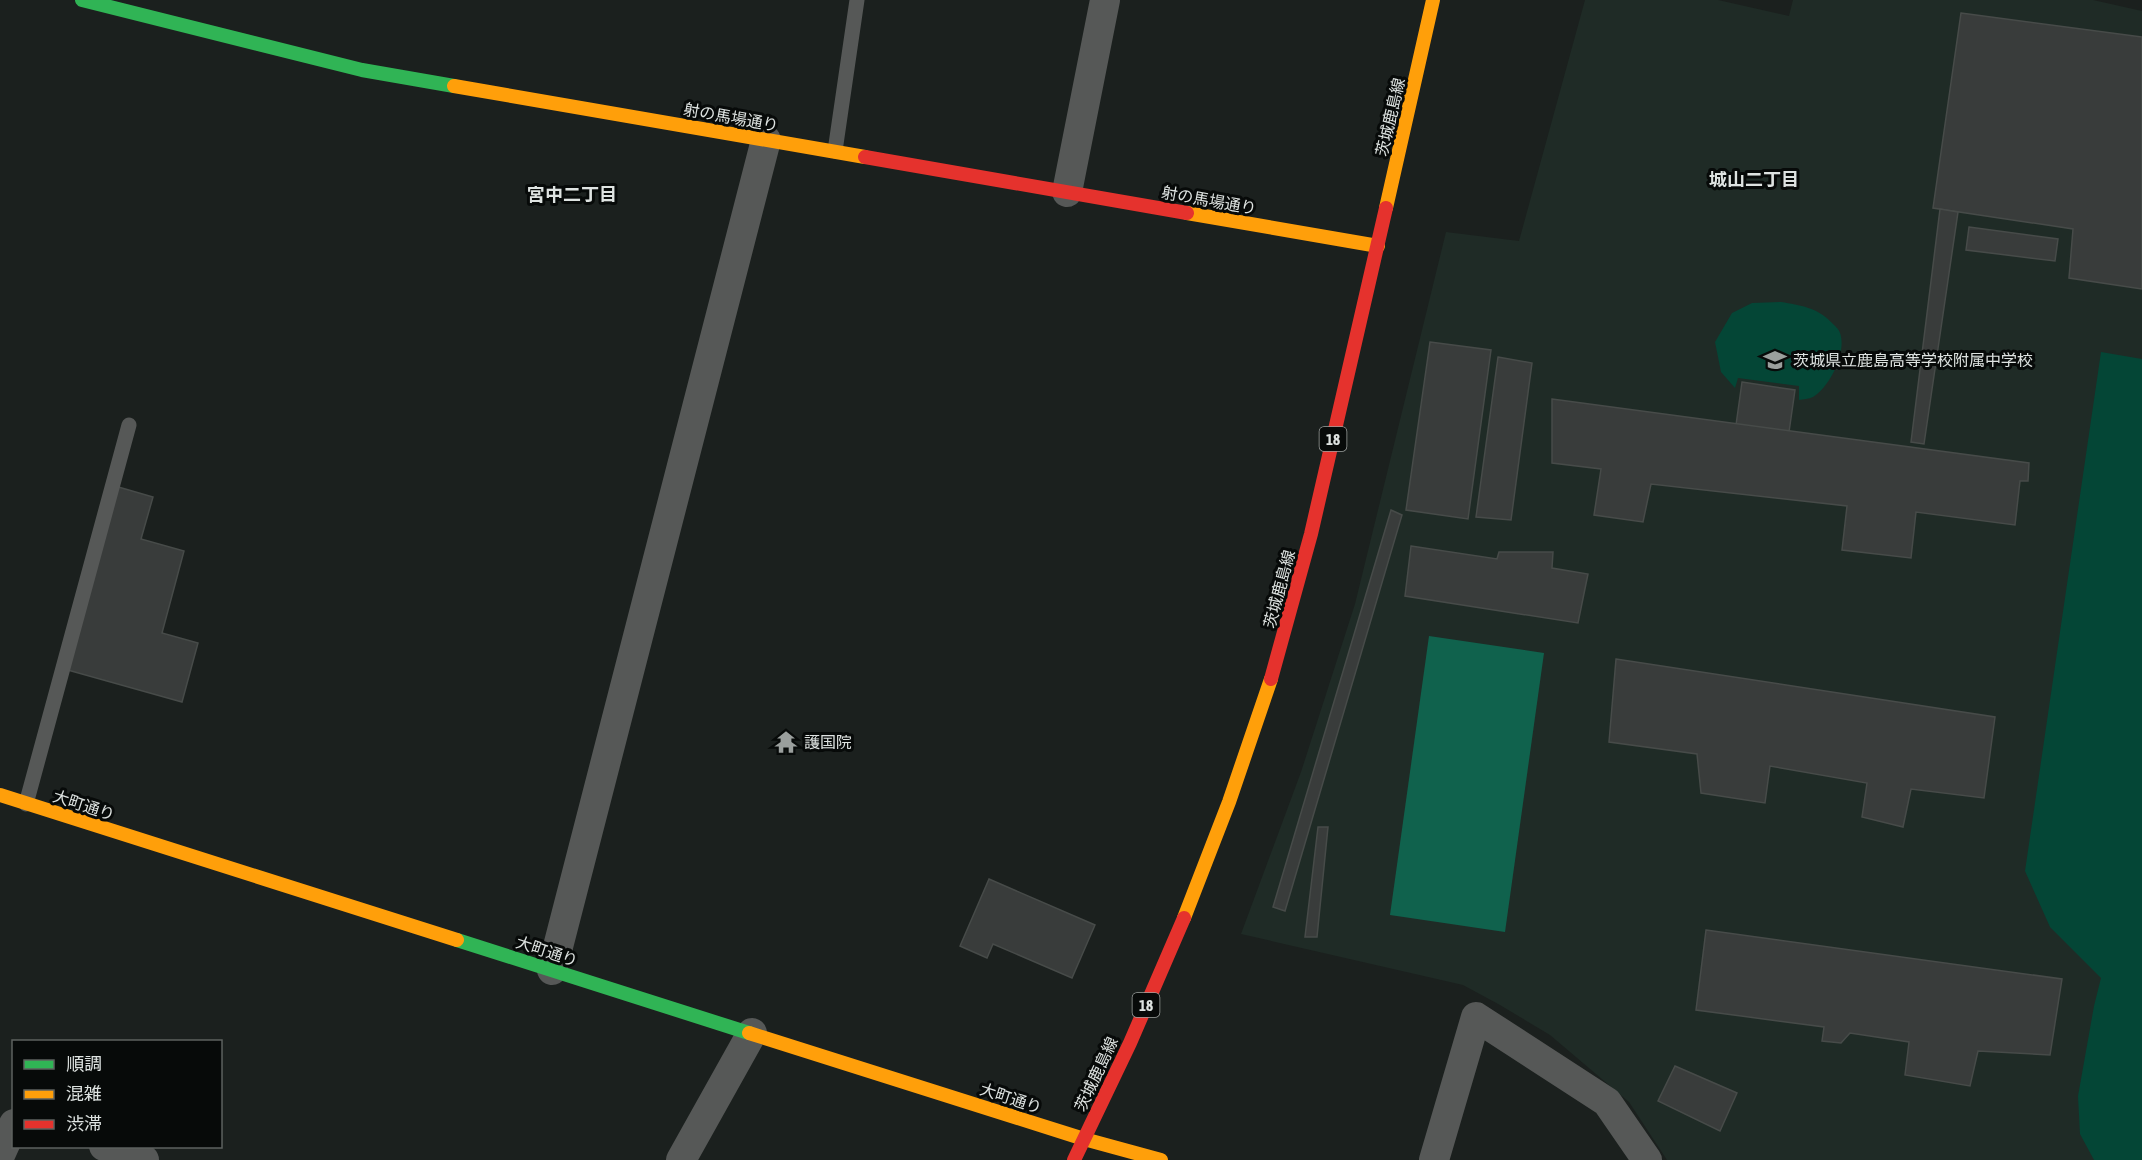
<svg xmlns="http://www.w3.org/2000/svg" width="2142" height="1160" font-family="'Asap Condensed','Noto Sans JP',sans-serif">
  <rect width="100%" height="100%" fill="#1b201e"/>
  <polygon fill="#1f2b26" points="1585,0 1718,0 1789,16 1793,0 2093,0 2142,11 2142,1160 1667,1160 1629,1102 1550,1035 1500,1005 1463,985 1241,934 1301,772 1355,604 1446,232 1519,241"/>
  <g fill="#044636">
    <path d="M1781,302C1800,305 1818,308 1831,322C1834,325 1839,329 1840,333C1847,352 1830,387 1813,397C1809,399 1803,399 1799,400V386L1738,378L1735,388L1721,372L1715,342L1732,313L1752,303Z"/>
    <polygon points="2101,352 2142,359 2142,1160 2094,1160 2080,1134 2078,1096 2094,1006 2101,978 2050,927 2025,871"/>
  </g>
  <polygon fill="#10624d" points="1429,636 1544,653 1505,932 1390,915"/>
  <g fill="#393c3b" stroke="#474b49" stroke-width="1.5">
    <polygon points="1961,13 2142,37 2142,289 2069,278 2073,229 1933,208"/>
    <polygon points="1940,209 1958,212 1924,444 1911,442"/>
    <polygon points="1969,227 2058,239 2055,261 1966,250"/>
    <polygon points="1430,342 1491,350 1468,519 1406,510"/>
    <polygon points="1498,357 1532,363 1511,520 1476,517"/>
    <polygon points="1742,382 1795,390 1789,432 1736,425"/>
    <polygon points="1552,399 2029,463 2028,481 2020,481 2015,525 1916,512 1911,558 1842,550 1847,506 1651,484 1643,522 1594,515 1601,469 1552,463"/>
    <polygon points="115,486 153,497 141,539 184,551 162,633 198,643 182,702 64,669"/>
    <polygon points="1391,510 1402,515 1285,911 1273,907"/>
    <polygon points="1411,546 1497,559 1499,552 1553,552 1552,568 1588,574 1578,623 1405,596"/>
    <polygon points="1616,659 1995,717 1984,798 1911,789 1903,827 1862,817 1867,783 1770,766 1765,803 1701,793 1697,754 1609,742"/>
    <polygon points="1318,827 1328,827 1317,937 1305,937"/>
    <polygon points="989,879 1095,925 1072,978 993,944 987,958 960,946"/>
    <polygon points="1706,930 2062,979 2050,1055 1978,1051 1970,1086 1905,1075 1909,1042 1850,1033 1841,1043 1822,1041 1824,1027 1696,1010"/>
    <polygon points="1675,1066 1737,1093 1720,1131 1658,1101"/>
  </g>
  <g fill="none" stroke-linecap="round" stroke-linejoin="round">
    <g stroke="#565857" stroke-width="15">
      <polyline points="835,151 857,0"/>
      <polyline points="26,804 129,425"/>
    </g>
    <g stroke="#565857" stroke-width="30">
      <polyline points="1067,192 1105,0"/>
      <polyline points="552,970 766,140"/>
      <polyline points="104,1146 144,1160"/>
      <polyline points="0,1155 14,1124"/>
      <polyline points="681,1160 752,1033"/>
      <polyline points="1434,1160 1476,1017 1607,1102 1647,1160"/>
    </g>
    <g stroke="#30b455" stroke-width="14">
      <polyline points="82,0 362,70 454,86"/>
      <polyline points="457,940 749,1033"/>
    </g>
    <g stroke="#ff9f0a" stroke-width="14">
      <polyline points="454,86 865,157"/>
      <polyline points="1386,208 1433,0"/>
      <polyline points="1187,213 1378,246"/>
      <polyline points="0,795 457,940"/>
      <polyline points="1184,918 1229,802 1271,679"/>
      <polyline points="749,1033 1084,1139 1161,1160"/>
    </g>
    <g stroke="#e5322d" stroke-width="14">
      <polyline points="865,157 1187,213"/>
      <polyline points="1271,679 1311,534 1386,208"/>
      <polyline points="1074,1160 1130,1043 1184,918"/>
    </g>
  </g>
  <defs>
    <g id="school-bare" transform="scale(1.8)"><path d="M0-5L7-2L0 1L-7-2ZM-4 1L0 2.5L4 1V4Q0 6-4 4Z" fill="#9a9f9d" stroke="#070a09" stroke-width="2.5" paint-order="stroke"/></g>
    <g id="temple-bare" transform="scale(1.8)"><path d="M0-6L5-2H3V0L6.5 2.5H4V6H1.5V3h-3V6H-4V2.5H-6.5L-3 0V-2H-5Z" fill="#9a9f9d" stroke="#070a09" stroke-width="2.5" paint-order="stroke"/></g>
  </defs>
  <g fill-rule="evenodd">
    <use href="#school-bare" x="1775" y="360"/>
    <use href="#temple-bare" x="786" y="742"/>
  </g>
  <g text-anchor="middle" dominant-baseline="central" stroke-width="6" stroke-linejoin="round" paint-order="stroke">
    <g fill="#070a09" stroke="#9ea2a0" stroke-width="1.5">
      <rect x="1319.5" y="427" width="27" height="24" rx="4.5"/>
      <rect x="1132.5" y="993" width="27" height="24" rx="4.5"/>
    </g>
    <g font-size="15" font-weight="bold" fill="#dee3e1">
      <text x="1333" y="439">18</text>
      <text x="1146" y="1005">18</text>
    </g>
    <g font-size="16" fill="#dee3e1" stroke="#070a09">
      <text transform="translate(731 117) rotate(10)">射の馬場通り</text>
      <text transform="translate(1390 117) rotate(-77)">茨城鹿島線</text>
      <text transform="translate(1209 200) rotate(10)">射の馬場通り</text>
      <text transform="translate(1279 589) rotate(-75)">茨城鹿島線</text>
      <text transform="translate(84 805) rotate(18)">大町通り</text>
      <text transform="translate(547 951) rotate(18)">大町通り</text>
      <text transform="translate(1096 1074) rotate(-65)">茨城鹿島線</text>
      <text transform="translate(1011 1098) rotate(18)">大町通り</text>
    </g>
    <g font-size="16" fill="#dee3e1" stroke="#070a09" text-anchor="start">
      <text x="1793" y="360">茨城県立鹿島高等学校附属中学校</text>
      <text x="804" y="742">護国院</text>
    </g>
    <g font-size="18" font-weight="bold" fill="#dee3e1" stroke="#070a09">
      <text x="1754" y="179">城山二丁目</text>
      <text x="572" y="194">宮中二丁目</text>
    </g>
  </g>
  <rect x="12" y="1040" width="210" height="108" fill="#070a09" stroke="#5d615f" stroke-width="1.5"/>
  <rect x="24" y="1060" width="30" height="9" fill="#30b455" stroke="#5d615f" stroke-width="1.5"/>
  <text x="66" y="1070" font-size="18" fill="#dee3e1">順調</text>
  <rect x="24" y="1090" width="30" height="9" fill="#ff9f0a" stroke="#5d615f" stroke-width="1.5"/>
  <text x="66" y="1100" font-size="18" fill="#dee3e1">混雑</text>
  <rect x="24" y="1120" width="30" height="9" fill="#e5322d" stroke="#5d615f" stroke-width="1.5"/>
  <text x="66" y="1130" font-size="18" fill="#dee3e1">渋滞</text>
</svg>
